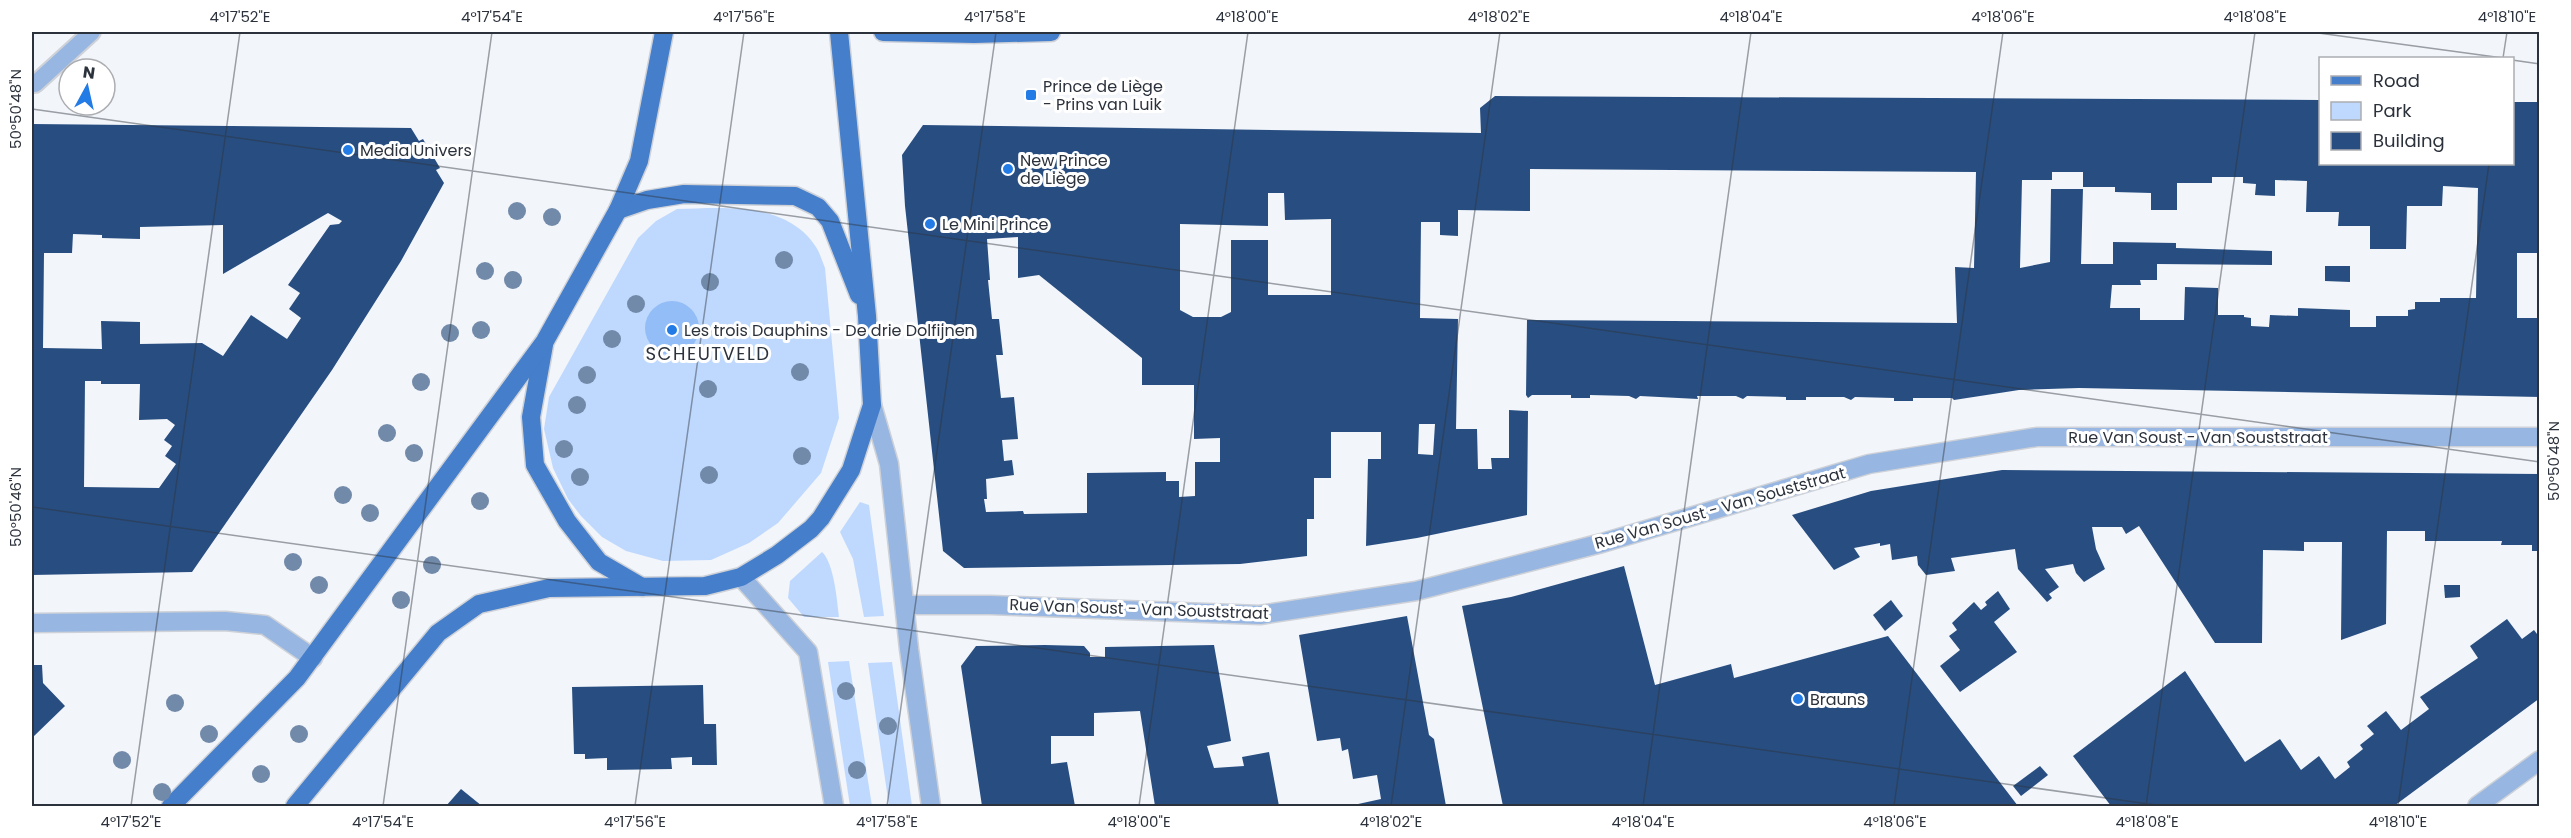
<svg xmlns="http://www.w3.org/2000/svg" width="2571" height="838" font-family="Poppins,sans-serif">
  <rect width="100%" height="100%" fill="#f2f5fa"/>
  <g fill="#bfd9fe">
    <path d="M677,209C724,208 786,201 816,247C820,253 822,261 825,268L839,418L821,473L778,523L749,543L711,560L663,561L626,551L602,537L581,516L568,499L553,468L544,429L549,397L638,238L656,221Z"/>
    <polygon points="860,502 869,505 884,616 864,617 853,559 840,532"/>
    <path d="M822,552C834,563 837,600 839,617H804L788,598L790,581Z"/>
    <polygon points="849,661 872,806 850,806 828,662"/>
    <polygon points="892,662 912,806 889,806 868,663"/>
  </g>
  <circle fill="#92bdf7" cx="672" cy="328" r="27"/>
  <g fill="#284e81" fill-rule="evenodd">
    <path d="M1495,96L2320,100V164H2512V102H2540V253H2517V318H2540V397L2079,388L2019,390L1954,400L1952,398H1913V401H1894V398L1855,397L1851,400L1844,397H1806V400H1786V397L1747,396L1743,399L1736,396H1697L1698,399L1640,396L1636,399L1629,396L1590,395V398H1571V395H1532L1528,398L1526,395L1527,320L1957,323L1955,267L1974,268L1976,172L1530,169V211L1458,210V236L1440,235V222H1421L1420,318L1458,319L1456,429H1477L1478,469H1492L1491,458H1509V410L1528,411L1527,515L1417,538L1366,546L1368,459H1381V432H1331V478H1314V519H1307V556L1240,564L964,568L943,551L905,206L902,155L923,125L1481,133L1480,108ZM2052,172H2083V187H2115V192L2151,193V210H2177V183H2212V177H2243V183L2256,184L2255,195L2275,196V180L2307,181L2306,212H2339L2338,226H2370V249H2406L2407,206H2442L2443,186L2478,188L2476,298H2440V302H2415V309L2408,310V316H2376V327H2350V310L2298,308V316L2270,315L2269,327L2251,326V318L2244,317V315H2218V288L2185,287L2184,320H2140V308H2110L2112,285H2141L2140,280H2157V264L2272,265V251L2176,248V243L2113,242V264H2081L2083,189H2051L2050,262L2020,268L2022,180H2052ZM1268,193H1284L1285,220L1331,219V295H1268V240H1231V312L1221,317H1193L1180,310V224L1268,226ZM1018,237V278L1039,275L1142,358V385H1194V439L1220,438V462H1195V496L1179,497V481H1166V472L1087,473V513L1024,514L1023,511L986,512L984,499H987L986,479L1014,475L1012,460L1004,461L1002,440L1018,439L1014,397L1001,398L996,355H1003L999,319H992L988,280H990L987,239ZM1419,424H1435L1433,455L1418,454Z"/>
    <path d="M32,124L411,128L419,141L423,139L440,168L436,170L444,183L401,261L332,370L192,572L32,575ZM328,213L342,221L339,224L330,225L288,285L300,293L289,309L301,318L287,339L251,315L223,356L202,343L140,344V322L101,321L102,349L43,348L44,253H72L73,234L102,235V238L140,239V227L223,225V274ZM85,381H101V384H140L139,420L167,419L175,425L164,440L172,446L165,456L176,464L159,488L84,487Z"/>
    <polygon points="2325,266 2350,266 2350,282 2325,281"/>
    <polygon points="2002,470 2540,474 2540,551 2532,551 2532,545 2501,545 2502,541 2425,541 2425,531 2387,531 2386,624 2341,640 2342,542 2304,542 2304,551 2263,550 2262,643 2215,643 2139,526 2126,534 2122,527 2092,527 2096,549 2105,569 2084,582 2076,573 2073,564 2045,569 2059,587 2049,594 2052,598 2047,602 2018,569 2015,549 1951,558 1955,571 1926,575 1918,565 1917,556 1892,560 1890,544 1880,546 1880,543 1854,548 1860,557 1834,570 1792,515 1871,491"/>
    <polygon points="1624,566 1655,685 1731,664 1734,678 1888,636 2018,806 1503,806 1462,606 1511,597"/>
    <polygon points="2444,585 2460,585 2460,597 2445,598"/>
    <polygon points="1998,591 2010,609 1994,622 2017,652 1960,692 1940,666 1960,650 1949,636 1957,630 1952,623 1974,602 1981,610 1987,605 1985,602"/>
    <polygon points="1891,600 1903,616 1885,631 1873,615"/>
    <polygon points="1407,616 1429,735 1434,739 1446,806 1349,806 1381,799 1377,775 1353,779 1348,749 1342,751 1340,738 1317,741 1299,635"/>
    <polygon points="2507,619 2522,639 2534,630 2537,634 2540,632 2540,698 2394,806 2111,806 2073,756 2185,671 2245,762 2280,739 2301,770 2319,756 2335,779 2350,767 2347,762 2363,749 2360,745 2374,734 2367,726 2386,711 2401,730 2429,709 2420,697 2478,658 2470,646"/>
    <polygon points="1045,645 1084,646 1090,653 1090,657 1105,657 1105,647 1214,645 1231,741 1207,746 1214,768 1244,766 1242,757 1269,752 1279,806 1155,806 1140,711 1094,713 1094,736 1051,736 1051,764 1067,762 1075,806 982,806 961,666 976,646"/>
    <polygon points="32,665 42,665 43,683 65,706 32,738"/>
    <polygon points="703,685 704,724 716,724 717,765 692,765 692,757 671,758 672,769 607,770 607,758 585,759 585,754 574,754 572,687"/>
    <polygon points="2040,766 2048,775 2021,796 2013,786"/>
    <polygon points="461,789 482,806 446,806"/>
  </g>
  <g fill="none" stroke-linecap="round" stroke-linejoin="round">
    <g stroke="#ced2d8" stroke-width="20">
      <polyline id="service" points="32,84 35,84 92,32"/>
    </g>
    <g stroke="#ced2d8" stroke-width="21">
      <g id="minor">
        <polyline points="905,605 990,605 1260,615 1416,591 1602,543 1869,464 2037,437 2540,437"/>
        <polyline points="32,623 225,621 265,625 313,658"/>
        <polyline points="2477,806 2540,760"/>
      </g>
    </g>
    <g stroke="#ced2d8" stroke-width="21">
      <g id="tertiary">
        <polyline points="872,405 889,464 909,649 931,806"/>
        <polyline points="741,577 808,652 834,806"/>
      </g>
    </g>
    <g stroke="#ced2d8" stroke-width="21">
      <g id="primary">
        <polyline points="883,32 974,34 1051,32"/>
        <polyline points="618,210 647,200 684,194 795,196 818,207 830,221 859,295"/>
        <polyline points="544,345 531,417 535,465 567,521 599,562 642,587"/>
        <polyline points="171,806 297,678 545,341 618,210 639,161 664,32"/>
        <polyline points="295,806 438,633 479,604 549,588 705,586 741,577 777,555 811,529 821,518 851,470 872,405 867,316 839,32"/>
      </g>
    </g>
    <use href="#service" stroke="#97b6e1" stroke-width="16"/>
    <use href="#minor" stroke="#97b6e1" stroke-width="18"/>
    <use href="#tertiary" stroke="#97b6e1" stroke-width="18"/>
    <use href="#primary" stroke="#457eca" stroke-width="18"/>
  </g>
  <g fill="#728aa9">
    <circle cx="517" cy="211" r="9"/>
    <circle cx="552" cy="217" r="9"/>
    <circle cx="784" cy="260" r="9"/>
    <circle cx="485" cy="271" r="9"/>
    <circle cx="513" cy="280" r="9"/>
    <circle cx="710" cy="282" r="9"/>
    <circle cx="636" cy="304" r="9"/>
    <circle cx="481" cy="330" r="9"/>
    <circle cx="450" cy="333" r="9"/>
    <circle cx="612" cy="339" r="9"/>
    <circle cx="800" cy="372" r="9"/>
    <circle cx="587" cy="375" r="9"/>
    <circle cx="421" cy="382" r="9"/>
    <circle cx="708" cy="389" r="9"/>
    <circle cx="577" cy="405" r="9"/>
    <circle cx="387" cy="433" r="9"/>
    <circle cx="564" cy="449" r="9"/>
    <circle cx="414" cy="453" r="9"/>
    <circle cx="802" cy="456" r="9"/>
    <circle cx="709" cy="475" r="9"/>
    <circle cx="580" cy="477" r="9"/>
    <circle cx="343" cy="495" r="9"/>
    <circle cx="480" cy="501" r="9"/>
    <circle cx="370" cy="513" r="9"/>
    <circle cx="293" cy="562" r="9"/>
    <circle cx="432" cy="565" r="9"/>
    <circle cx="319" cy="585" r="9"/>
    <circle cx="401" cy="600" r="9"/>
    <circle cx="846" cy="691" r="9"/>
    <circle cx="175" cy="703" r="9"/>
    <circle cx="888" cy="726" r="9"/>
    <circle cx="209" cy="734" r="9"/>
    <circle cx="299" cy="734" r="9"/>
    <circle cx="122" cy="760" r="9"/>
    <circle cx="857" cy="770" r="9"/>
    <circle cx="261" cy="774" r="9"/>
    <circle cx="162" cy="792" r="9"/>
  </g>
  <path fill="none" stroke="#2c323c" stroke-width="1.5" stroke-opacity="0.45" d="M2311,32L2503,58M2503,58L2507,32M2512,60L2540,64M32,109L2540,462M32,507L2163,806M131,806L240,32M383,806L492,32M635,806L744,32M887,806L996,32M1139,806L1248,32M1391,806L1500,32M1643,806L1751,32M1894,806L2003,32M2146,806L2255,32M2398,806L2489,164"/>
  <g fill="#237be5" stroke="#fff" stroke-width="2">
    <rect x="1025" y="89" width="12" height="12" rx="3"/>
    <circle cx="348" cy="150" r="6"/>
    <circle cx="1008" cy="169" r="6"/>
    <circle cx="930" cy="224" r="6"/>
    <circle cx="672" cy="330" r="6"/>
    <circle cx="1798" cy="699" r="6"/>
  </g>
  <g text-anchor="middle" dominant-baseline="central" stroke-width="6" stroke-linejoin="round" paint-order="stroke">
    <g font-size="16" fill="#2c323c" stroke="#fff" text-anchor="start">
      <text x="1043" y="86">Prince de Liège<tspan x="1043" dy="18">- Prins van Luik</tspan></text>
      <text x="360" y="150">Media Univers</text>
      <text x="1020" y="160">New Prince<tspan x="1020" dy="18">de Liège</tspan></text>
      <text x="942" y="224">Le Mini Prince</text>
      <text x="684" y="330">Les trois Dauphins - De drie Dolfijnen</text>
      <text x="1810" y="699">Brauns</text>
    </g>
    <g font-size="16" fill="#2c323c" stroke="#fff">
      <text x="2198" y="437">Rue Van Soust - Van Souststraat</text>
      <text transform="translate(1720 508) rotate(-16)">Rue Van Soust - Van Souststraat</text>
      <text transform="translate(1139 609) rotate(2)">Rue Van Soust - Van Souststraat</text>
    </g>
    <g font-size="18" letter-spacing="1.5" fill="#2c323c" stroke="#fff">
      <text x="708" y="353">SCHEUTVELD</text>
    </g>
  </g>
  <rect width="2571" height="838" fill="none" stroke="#ffffff" stroke-width="66"/>
  <rect x="2319" y="57" width="195" height="108" fill="#ffffff" stroke="#abadb1" stroke-width="1.5"/>
  <rect x="2331" y="76" width="30" height="9" fill="#457eca" stroke="#abadb1" stroke-width="1.5"/>
  <text x="2373" y="87" font-size="18" fill="#2c323c">Road</text>
  <rect x="2331" y="102" width="30" height="18" fill="#bfd9fe" stroke="#abadb1" stroke-width="1.5"/>
  <text x="2373" y="117" font-size="18" fill="#2c323c">Park</text>
  <rect x="2331" y="132" width="30" height="18" fill="#284e81" stroke="#abadb1" stroke-width="1.5"/>
  <text x="2373" y="147" font-size="18" fill="#2c323c">Building</text>
  <g transform="translate(87 87) rotate(8)"><circle r="28" fill="#ffffff" stroke="#abadb1" stroke-width="1.5"/>
  <path d="M0-4.5L10 22L0 15L-10 22Z" fill="#237be5"/>
  <text y="-9" font-size="16" font-weight="bold" text-anchor="middle" fill="#2c323c">N</text>
  </g>
  <rect x="33" y="33" width="2505" height="772" fill="none" stroke="#2c323c" stroke-width="2"/>
  <g font-size="15" text-anchor="middle" fill="#2c323c">
    <text x="240" y="22">4°17'52"E</text>
    <text x="492" y="22">4°17'54"E</text>
    <text x="744" y="22">4°17'56"E</text>
    <text x="995" y="22">4°17'58"E</text>
    <text x="1247" y="22">4°18'00"E</text>
    <text x="1499" y="22">4°18'02"E</text>
    <text x="1751" y="22">4°18'04"E</text>
    <text x="2003" y="22">4°18'06"E</text>
    <text x="2255" y="22">4°18'08"E</text>
    <text x="2507" y="22">4°18'10"E</text>
    <text transform="translate(16 109) rotate(-90)" y="5">50°50'48"N</text>
    <text transform="translate(2554 461) rotate(-90)" y="5">50°50'48"N</text>
    <text transform="translate(16 507) rotate(-90)" y="5">50°50'46"N</text>
    <text x="131" y="827">4°17'52"E</text>
    <text x="383" y="827">4°17'54"E</text>
    <text x="635" y="827">4°17'56"E</text>
    <text x="887" y="827">4°17'58"E</text>
    <text x="1139" y="827">4°18'00"E</text>
    <text x="1391" y="827">4°18'02"E</text>
    <text x="1643" y="827">4°18'04"E</text>
    <text x="1895" y="827">4°18'06"E</text>
    <text x="2147" y="827">4°18'08"E</text>
    <text x="2398" y="827">4°18'10"E</text>
  </g>
</svg>
